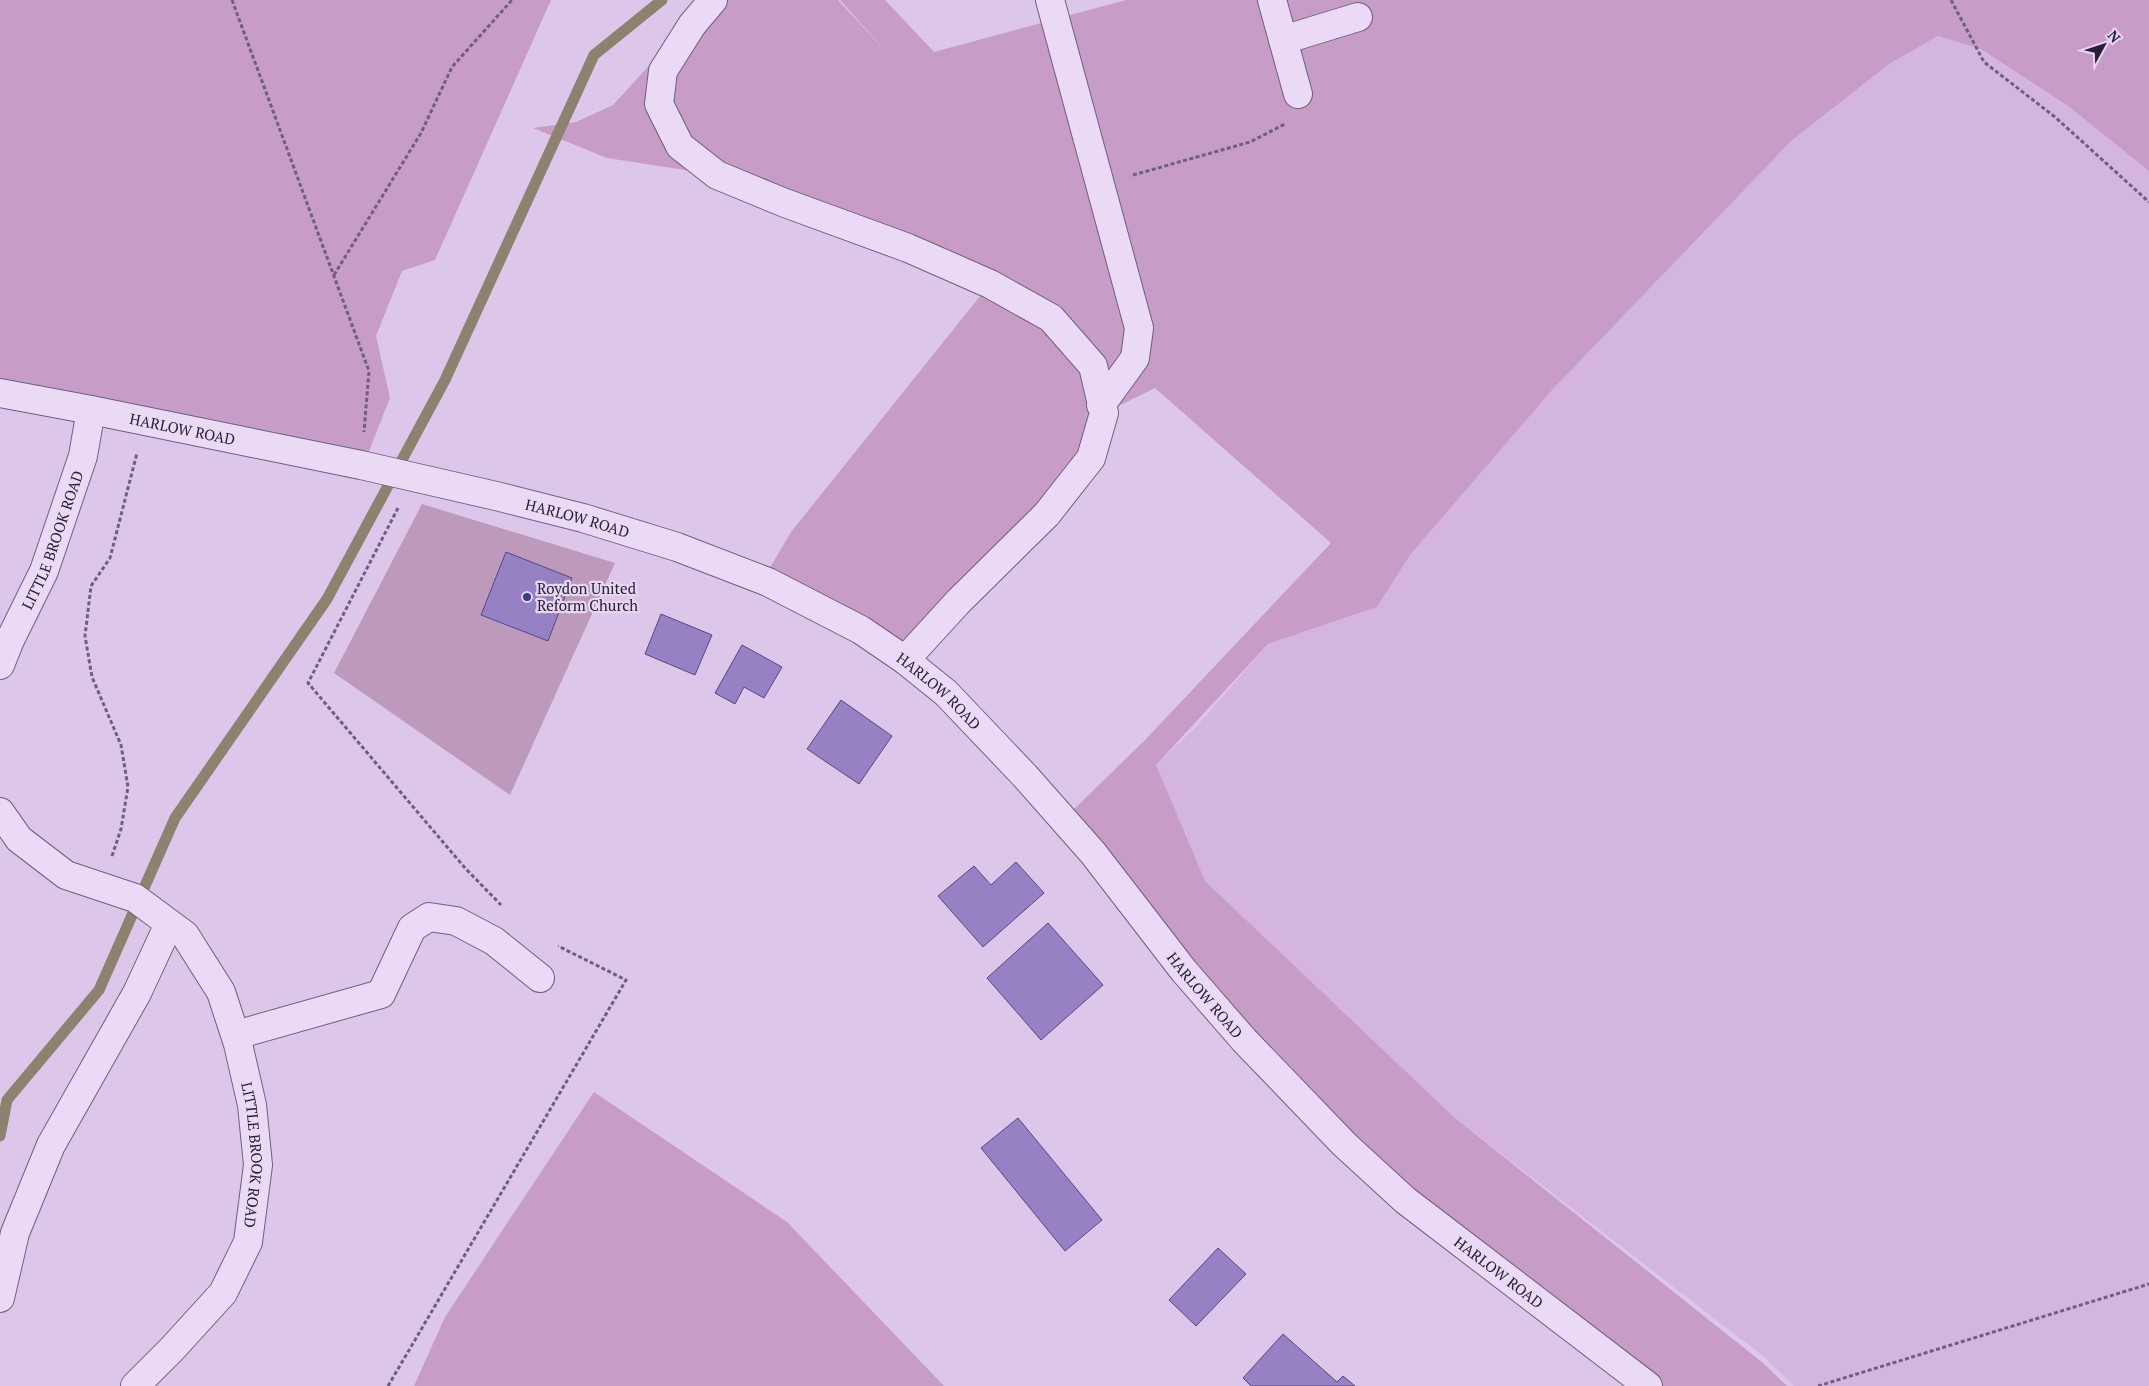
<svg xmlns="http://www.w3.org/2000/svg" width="2149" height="1386" font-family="'PT Serif',serif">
  <rect width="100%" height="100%" fill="#dcc7ea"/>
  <polygon fill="#d4b5df" points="1938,36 1981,49 2068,106 2149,171 2149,1386 1794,1386 1763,1356 1455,1118 1205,881 1155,766 1197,726 1268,644 1377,607 1410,555 1553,389 1791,140 1889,64"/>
  <g fill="#c79cc6">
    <polygon points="0,0 551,0 435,260 402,271 376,336 390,398 365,461 0,381"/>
    <polygon points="696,0 838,0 888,54 840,0 885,0 934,52 1126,0 2149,0 2149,171 2068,106 1981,49 1938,36 1889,64 1791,141 1553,389 1410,555 1377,607 1268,644 1156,765 1205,881 1455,1118 1763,1363 1787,1386 1648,1386 1344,1144 1064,819 1145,740 1331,543 1155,388 1104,413 1091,458 919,659 768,571 791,532 989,285 717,175 607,158 533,128 576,122 613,105 646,69"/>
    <polygon points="594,1092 787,1222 944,1386 414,1386 445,1317"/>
  </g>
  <polygon fill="#bd9abc" points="422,504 615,563 510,795 334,673"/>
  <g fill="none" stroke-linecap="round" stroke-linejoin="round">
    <polyline stroke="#8c826f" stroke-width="11" points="0,1136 7,1100 99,990 175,818 327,599 445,380 594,55 662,0"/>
  </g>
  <g fill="#9681c4" stroke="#574780">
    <polygon points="506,552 572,578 548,641 481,615"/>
    <polygon points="661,614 712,635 695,675 645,654"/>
    <polygon points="742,645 782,667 764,698 744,687 735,704 715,693"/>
    <polygon points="841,700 892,736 859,784 807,749"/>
    <polygon points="1016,862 1044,893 983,947 938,896 974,866 991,885"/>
    <polygon points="1048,923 1103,985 1041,1040 987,978"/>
    <polygon points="1018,1118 1102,1220 1065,1251 981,1148"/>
    <polygon points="1218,1248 1246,1274 1196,1326 1169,1300"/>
    <polygon points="1283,1334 1337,1382 1343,1376 1355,1386 1251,1386 1243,1378"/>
  </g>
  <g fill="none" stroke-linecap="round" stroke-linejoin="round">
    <g stroke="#6e5e84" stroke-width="30">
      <g id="minor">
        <polyline points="713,0 692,25 663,71 659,104 680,146 717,175 785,203 908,248 990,284 1051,318 1093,366 1104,413 1091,458 1047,514 958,602 905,660"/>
        <polyline points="1050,0 1139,328 1135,358 1101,405"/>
        <polyline points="1272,0 1298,94"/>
        <polyline points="1283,40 1358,17"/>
        <path id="s1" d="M0,393L91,410L361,465L496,496L583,518L677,547L768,582L861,630L905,660L946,693L1025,776L1093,853L1184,971L1244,1040L1344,1144L1405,1200L1648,1386"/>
        <path id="s2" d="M0,665L10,640L44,571L83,456L91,410"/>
        <path id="s3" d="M0,812L19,839L66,875L135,898L185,935L221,992L238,1044L252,1105L258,1165L248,1242L223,1293L172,1349L135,1386"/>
        <polyline points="236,1035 381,994 412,928 429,917 456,921 494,941 540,978"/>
        <polyline points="0,1298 15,1233 51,1145 137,993 169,924"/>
      </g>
    </g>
    <g stroke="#6e5e84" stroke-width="3" stroke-dasharray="4 2.5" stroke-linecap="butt">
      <polyline points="232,0 369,371 364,432"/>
      <polyline points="1951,0 1984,62 2055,117 2149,202"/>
      <polyline points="1133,175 1250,142 1285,124"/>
      <polyline points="334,275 421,133 452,67 512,0"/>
      <polyline points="398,508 308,683 465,868 501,905"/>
      <polyline points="112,856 121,829 128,787 121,745 92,677 85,636 91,586 110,558 137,453"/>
      <polyline points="388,1386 626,980 558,946"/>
      <polyline points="1818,1386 2149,1284"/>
    </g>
    <use href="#minor" stroke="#eadaf5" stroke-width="28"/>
  </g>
  <circle fill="#353e8c" stroke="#e7d6f2" stroke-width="2" cx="527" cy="597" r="5"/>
  <g text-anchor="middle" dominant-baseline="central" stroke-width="4.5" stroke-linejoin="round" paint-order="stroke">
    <g font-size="15" fill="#282035" stroke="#e7d6f2">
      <text stroke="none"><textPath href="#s1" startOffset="186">HARLOW ROAD</textPath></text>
      <text stroke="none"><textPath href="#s1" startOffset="591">HARLOW ROAD</textPath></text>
      <text stroke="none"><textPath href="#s2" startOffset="136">LITTLE BROOK ROAD</textPath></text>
      <text stroke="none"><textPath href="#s1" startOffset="996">HARLOW ROAD</textPath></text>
      <text stroke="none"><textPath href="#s1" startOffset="1401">HARLOW ROAD</textPath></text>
      <text stroke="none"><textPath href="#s3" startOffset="462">LITTLE BROOK ROAD</textPath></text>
      <text stroke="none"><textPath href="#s1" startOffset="1806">HARLOW ROAD</textPath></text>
    </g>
    <g font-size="15" fill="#282035" stroke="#e7d6f2" text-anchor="start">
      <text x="537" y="588">Roydon United<tspan x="537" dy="17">Reform Church</tspan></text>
    </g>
  </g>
  <g transform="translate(2104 45) rotate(50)" stroke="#e7d6f2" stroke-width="4" paint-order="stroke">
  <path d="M0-4L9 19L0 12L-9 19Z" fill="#282035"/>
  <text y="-8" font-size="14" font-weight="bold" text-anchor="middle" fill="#282035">N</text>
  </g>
</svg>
